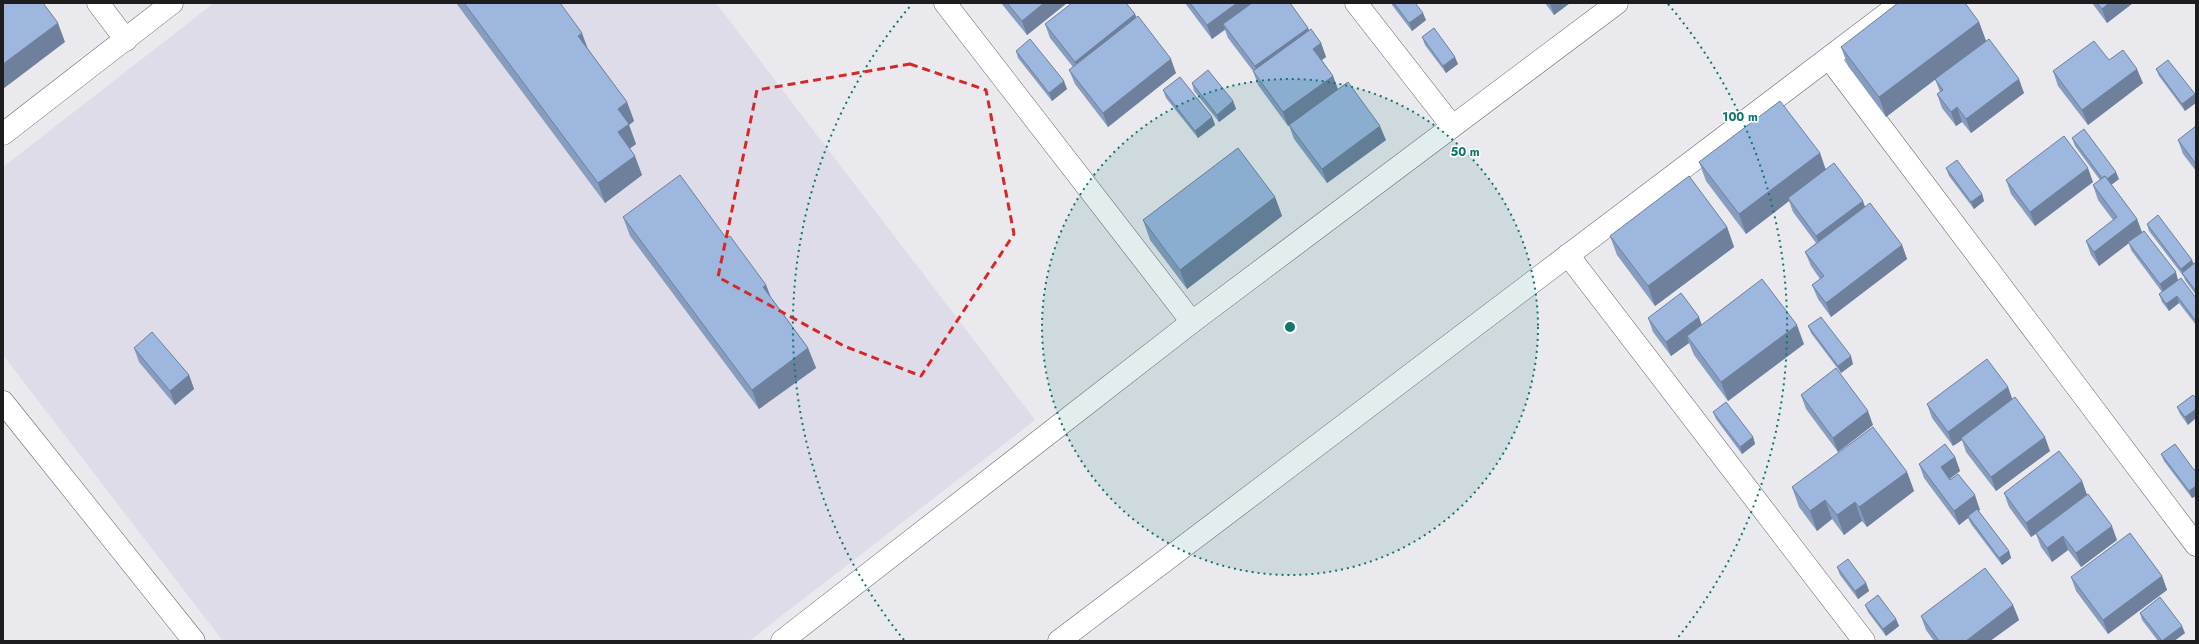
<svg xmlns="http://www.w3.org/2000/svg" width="2199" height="644" font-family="Jost,sans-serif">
  <rect width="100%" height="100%" fill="#eae9ee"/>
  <polygon fill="#dedce8" points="214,3 716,3 1035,420 749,641 223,641 3,355 3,167"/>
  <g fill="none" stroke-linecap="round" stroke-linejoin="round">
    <g stroke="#66666a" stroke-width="23">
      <g id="minor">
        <polyline points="98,3 126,40"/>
        <polyline points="945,3 1192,322"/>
        <polyline points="1356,3 1452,126"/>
        <polyline points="1829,58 2196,545"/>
        <polyline points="3,134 172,3"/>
        <polyline points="1568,255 1864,641"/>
        <polyline points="3,402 194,641"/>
        <polyline points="782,641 1192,322 1617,3"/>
        <polyline points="1059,641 1901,3"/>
      </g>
    </g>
    <use href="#minor" stroke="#fff" stroke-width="22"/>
  </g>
  <g fill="#879dc0">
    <polygon points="456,3 560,3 588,49 627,102 634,121 629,125 636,144 630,148 642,175 605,203"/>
    <polygon points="1001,3 1067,3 1027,35"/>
    <polygon points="1185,3 1290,3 1309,30 1321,43 1326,57 1322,60 1333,76 1338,89 1386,140 1327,183 1294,139 1289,125 1288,126 1258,85 1253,71 1228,38 1225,30 1212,39"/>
    <polygon points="1392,3 1415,3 1426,20 1412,31 1392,5"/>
    <polygon points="1545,3 1570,3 1554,15"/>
    <polygon points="2092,3 2133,3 2107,23"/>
    <polygon points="1135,14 1136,17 1176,73 1108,127 1075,84 1069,70 1073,67 1050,38 1045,24"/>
    <polygon points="1979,22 1986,41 2024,93 1971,133 1962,122 1956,126 1942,108 1937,94 1940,92 1935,79 1886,117 1848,66 1841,47"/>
    <polygon points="1422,37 1458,64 1446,73 1425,45"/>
    <polygon points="1016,51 1067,89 1052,101 1018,58"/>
    <polygon points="2109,60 2143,83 2088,125 2058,86 2053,71"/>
    <polygon points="2156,69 2196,98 2185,111 2159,76"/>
    <polygon points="1192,83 1233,101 1236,109 1219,122 1194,91"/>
    <polygon points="1163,90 1212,117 1215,125 1198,138 1166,98"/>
    <polygon points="2196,126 2196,171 2183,154 2178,140"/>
    <polygon points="2072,138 2119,179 2111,185 2137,219 2142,232 2178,280 2196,298 2196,325 2179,303 2169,311 2162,302 2159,294 2162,292 2131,250 2129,243 2099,266 2091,255 2086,241 2113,220 2098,200 2093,185 2100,180 2075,146"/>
    <polygon points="1820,153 1825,169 1865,207 1902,245 1907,259 1831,317 1818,299 1812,285 1820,279 1811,266 1805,252 1816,243 1793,212 1789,201 1746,234 1706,181 1699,162"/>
    <polygon points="1946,168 1982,194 1984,201 1974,209 1949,176"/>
    <polygon points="2006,180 2093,182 2035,226 2011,194"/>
    <polygon points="1275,197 1282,216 1187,289 1150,240 1143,220"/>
    <polygon points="623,217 726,238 766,285 771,297 808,348 816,368 759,409 630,236"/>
    <polygon points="2147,224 2192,260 2194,264 2196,262 2196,295 2185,280 2184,277 2149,231"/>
    <polygon points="1727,227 1734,247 1655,306 1617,255 1610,236"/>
    <polygon points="1648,318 1702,324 1804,344 1728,401 1694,355 1689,343 1671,356 1653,332"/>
    <polygon points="1808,326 1853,364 1841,373 1811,333"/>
    <polygon points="134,348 189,375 194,389 175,405 139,362"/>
    <polygon points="2008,387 2012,399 2050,451 1996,491 1966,452 1962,440 1953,446 1932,418 1927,404"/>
    <polygon points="1801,395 1873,425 1838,452 1806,409"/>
    <polygon points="2193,395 2188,425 2180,414 2177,407"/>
    <polygon points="1713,412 1753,437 1755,444 1742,454 1716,419"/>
    <polygon points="2161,454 2194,470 2196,469 2196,496 2192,498 2164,461"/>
    <polygon points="1955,457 1960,471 1950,479 1980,510 1978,510 2009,551 2011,558 2002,565 1971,524 1968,518 1959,525 1924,478 1919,464"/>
    <polygon points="1907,472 1914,491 1867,527 1862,521 1844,535 1832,519 1817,531 1799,507 1792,487"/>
    <polygon points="2082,481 2087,495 2117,540 2081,567 2068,550 2052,562 2041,547 2036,534 2031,537 2009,507 2004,493"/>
    <polygon points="1837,567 1866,583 1869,591 1858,599 1840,575"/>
    <polygon points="2162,576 2167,590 2108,634 2076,591 2071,577"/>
    <polygon points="1865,605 1896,619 1899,626 1886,636 1868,612"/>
    <polygon points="2013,605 2019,620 1990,641 1934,641 1926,630 1921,616"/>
    <polygon points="2140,613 2185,633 2174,641 2158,641 2142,620"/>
  </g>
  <g fill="#6e809c">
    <polygon points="1044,3 1067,3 1027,35 1022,21"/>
    <polygon points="1237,3 1262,3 1223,24 1225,29 1212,39 1207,25"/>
    <polygon points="1550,3 1570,3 1554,15"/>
    <polygon points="2109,3 2133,3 2107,23 2102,9"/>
    <polygon points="1423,13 1426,20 1412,31 1409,23"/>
    <polygon points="1135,14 1140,28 1080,76 1075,62"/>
    <polygon points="1979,22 1986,41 1886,117 1879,97"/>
    <polygon points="58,23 65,42 3,89 3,64"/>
    <polygon points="1308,28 1313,42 1260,80 1255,66"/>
    <polygon points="582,33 589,52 578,36"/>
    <polygon points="1321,43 1326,57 1318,63 1313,49"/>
    <polygon points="1455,57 1458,64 1446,73 1443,66"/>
    <polygon points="1171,59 1176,73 1108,127 1103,113"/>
    <polygon points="2137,69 2143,83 2088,125 2082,110"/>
    <polygon points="1333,76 1338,90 1288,126 1283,112"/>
    <polygon points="2019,79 2024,93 1971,133 1966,119"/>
    <polygon points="1064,81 1067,89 1052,101 1049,93"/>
    <polygon points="2195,94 2196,98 2196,103 2185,111 2182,104"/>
    <polygon points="1233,101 1236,109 1219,122 1217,115"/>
    <polygon points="627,102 634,121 629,125 636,144 625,152 618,132 618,109"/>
    <polygon points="1957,107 1962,122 1956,126 1951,112"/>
    <polygon points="1212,117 1215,125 1198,138 1195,131"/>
    <polygon points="1380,126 1386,140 1327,183 1322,169"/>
    <polygon points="1820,153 1827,173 1788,198 1789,201 1746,234 1739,214"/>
    <polygon points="635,156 642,175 605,203 598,183"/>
    <polygon points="2088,168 2093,182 2035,226 2030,212"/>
    <polygon points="2116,172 2119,179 2107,188 2104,181"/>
    <polygon points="1982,194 1984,201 1974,209 1971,202"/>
    <polygon points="1275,197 1282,216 1187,289 1180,270"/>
    <polygon points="1863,201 1868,215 1822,250 1816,236"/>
    <polygon points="2137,219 2142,233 2099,266 2094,252"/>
    <polygon points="1727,227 1734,247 1655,306 1648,286"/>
    <polygon points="1902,245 1907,259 1831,317 1826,303"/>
    <polygon points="2192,260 2195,268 2182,273 2184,277 2181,269"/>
    <polygon points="2176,272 2178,280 2163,292 2160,284"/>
    <polygon points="766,285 773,304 763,287"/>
    <polygon points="2177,296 2179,303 2169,311 2166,304"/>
    <polygon points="1699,317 1704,331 1687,336 1689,343 1671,356 1666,342"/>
    <polygon points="1797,325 1804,344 1728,401 1721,382"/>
    <polygon points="808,348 816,368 759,409 752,390"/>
    <polygon points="1851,356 1853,364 1841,373 1838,366"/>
    <polygon points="189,375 194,389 175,405 170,391"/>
    <polygon points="2008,387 2013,401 1961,438 1962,440 1953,446 1948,432"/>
    <polygon points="2196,409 2196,418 2188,425 2185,417"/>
    <polygon points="1868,411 1873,425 1838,452 1833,438"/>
    <polygon points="1753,437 1755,444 1742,454 1740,447"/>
    <polygon points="2045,437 2050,451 1996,491 1991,477"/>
    <polygon points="1955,457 1960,471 1946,481 1941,467"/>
    <polygon points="1907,472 1914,491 1867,527 1859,507"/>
    <polygon points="2082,481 2087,495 2031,537 2026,523"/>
    <polygon points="2196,486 2196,496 2192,498 2189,491"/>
    <polygon points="1975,495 1980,510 1969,518 1968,516 1968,518 1959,525 1954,511"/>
    <polygon points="1825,500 1832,519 1817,531 1810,511"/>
    <polygon points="1855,502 1862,521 1844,535 1837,515"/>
    <polygon points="2112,526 2117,540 2081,567 2076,553"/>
    <polygon points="2063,536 2068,550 2052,562 2047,548"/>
    <polygon points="2009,551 2011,558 2002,565 1999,558"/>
    <polygon points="2162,576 2167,590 2108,634 2103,620"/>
    <polygon points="1866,583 1869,591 1858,599 1855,591"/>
    <polygon points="2013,605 2019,620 1990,641 1966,641"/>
    <polygon points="1896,619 1899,626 1886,636 1883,629"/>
    <polygon points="2182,626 2185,633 2174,641 2162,641"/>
  </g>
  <g fill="#9db7df" stroke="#6e809c">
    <polygon points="3,3 43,3 58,23 3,64"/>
    <polygon points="464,3 560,3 582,33 578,36 627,102 618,109 629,124 618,132 635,156 598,183"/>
    <polygon points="1007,3 1044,3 1022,21"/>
    <polygon points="1072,3 1126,3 1135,14 1075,62 1045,24"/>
    <polygon points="1190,3 1237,3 1207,25"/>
    <polygon points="1252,3 1290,3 1308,28 1255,66 1223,24"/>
    <polygon points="1394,3 1415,3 1423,13 1409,23"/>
    <polygon points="1898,3 1965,3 1979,22 1879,97 1841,47"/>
    <polygon points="2097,3 2109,3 2102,9"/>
    <polygon points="1138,16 1171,59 1103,113 1069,70"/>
    <polygon points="1434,28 1455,57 1443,66 1422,37"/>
    <polygon points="1311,29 1321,43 1313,49 1333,76 1283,112 1253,71"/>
    <polygon points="1030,39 1064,81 1049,93 1016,51"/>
    <polygon points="1989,39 2019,79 1966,119 1957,107 1951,112 1937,94 1943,90 1935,79"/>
    <polygon points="2094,41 2109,60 2123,50 2137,69 2082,110 2053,71"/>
    <polygon points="2168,60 2195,94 2182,104 2156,69"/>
    <polygon points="1208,70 1233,101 1217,115 1192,83"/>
    <polygon points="1180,77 1212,117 1195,131 1163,90"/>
    <polygon points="1348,82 1380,126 1322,169 1289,125"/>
    <polygon points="1780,101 1820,153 1739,214 1699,162"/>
    <polygon points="2196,126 2196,164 2178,140"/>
    <polygon points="2084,129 2116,172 2107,179 2105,176 2102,178 2072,138"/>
    <polygon points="2064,136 2088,168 2030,212 2006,180"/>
    <polygon points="1238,148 1275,197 1180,270 1143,220"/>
    <polygon points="1957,160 1982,194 1971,202 1946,168"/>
    <polygon points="1834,163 1863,201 1816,236 1788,198"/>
    <polygon points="680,175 726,238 730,236 766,285 763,287 808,348 752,390 623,217"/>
    <polygon points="1689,176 1727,227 1648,286 1610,236"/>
    <polygon points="2105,176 2137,219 2094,252 2086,241 2117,217 2093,185"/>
    <polygon points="1870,203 1902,245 1826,303 1812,285 1824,276 1805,252"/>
    <polygon points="2158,215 2192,260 2181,269 2147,224"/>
    <polygon points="2144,231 2176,272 2160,284 2128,242"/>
    <polygon points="2196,262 2196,291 2182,273"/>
    <polygon points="2181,278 2196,298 2196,321 2177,296 2166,304 2159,294"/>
    <polygon points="1762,279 1797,325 1721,382 1687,336"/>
    <polygon points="1681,293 1699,317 1666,342 1648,318"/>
    <polygon points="1821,317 1851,356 1838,366 1808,326"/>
    <polygon points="152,332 189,375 170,391 134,348"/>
    <polygon points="1987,359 2008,387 1948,432 1927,404"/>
    <polygon points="1836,368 1868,411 1833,438 1801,395"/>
    <polygon points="2193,395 2196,398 2196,409 2185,417 2177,407"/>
    <polygon points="2015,397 2045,437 1991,477 1961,438"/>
    <polygon points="1726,402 1753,437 1740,447 1713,412"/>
    <polygon points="1873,427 1907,472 1859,507 1855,502 1837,515 1825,500 1810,511 1792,487"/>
    <polygon points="1945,444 1955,457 1941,467 1950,480 1958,474 1975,495 1954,511 1919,464"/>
    <polygon points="2175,444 2194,470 2196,469 2196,486 2189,491 2161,454"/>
    <polygon points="2059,451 2082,481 2026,523 2004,493"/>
    <polygon points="2088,494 2112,526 2076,553 2063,536 2047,548 2036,533"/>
    <polygon points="1977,509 2009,551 1999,558 1968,516"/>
    <polygon points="2130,533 2162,576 2103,620 2071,577"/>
    <polygon points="1848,559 1866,583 1855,591 1837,567"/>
    <polygon points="1985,568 2013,605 1966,641 1939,641 1921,616"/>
    <polygon points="1878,595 1896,619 1883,629 1865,605"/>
    <polygon points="2160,597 2182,626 2162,641 2140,613"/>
  </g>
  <path fill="none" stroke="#d62828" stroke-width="3" stroke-dasharray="8 5" stroke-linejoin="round" d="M910,64L986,90L1014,234L921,376L844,346L718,277L757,90Z"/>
  <circle cx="1290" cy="327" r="248" fill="#0f766e" fill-opacity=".12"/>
  <g fill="none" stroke="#0f766e" stroke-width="2" stroke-dasharray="2 4">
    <circle cx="1290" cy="327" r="248"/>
    <path d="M904 640A497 497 0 0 1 912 4M1668 4A497 497 0 0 1 1676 640"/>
  </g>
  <circle cx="1290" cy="327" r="6" fill="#0f766e" stroke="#fff" stroke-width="2"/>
  <g font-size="12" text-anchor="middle" font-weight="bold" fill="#0f766e" stroke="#fff" stroke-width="3" stroke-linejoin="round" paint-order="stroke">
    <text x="1740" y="121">100 m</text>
    <text x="1465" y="156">50 m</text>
  </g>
  <rect width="2199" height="644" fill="none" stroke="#1d1c1e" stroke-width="8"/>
</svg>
